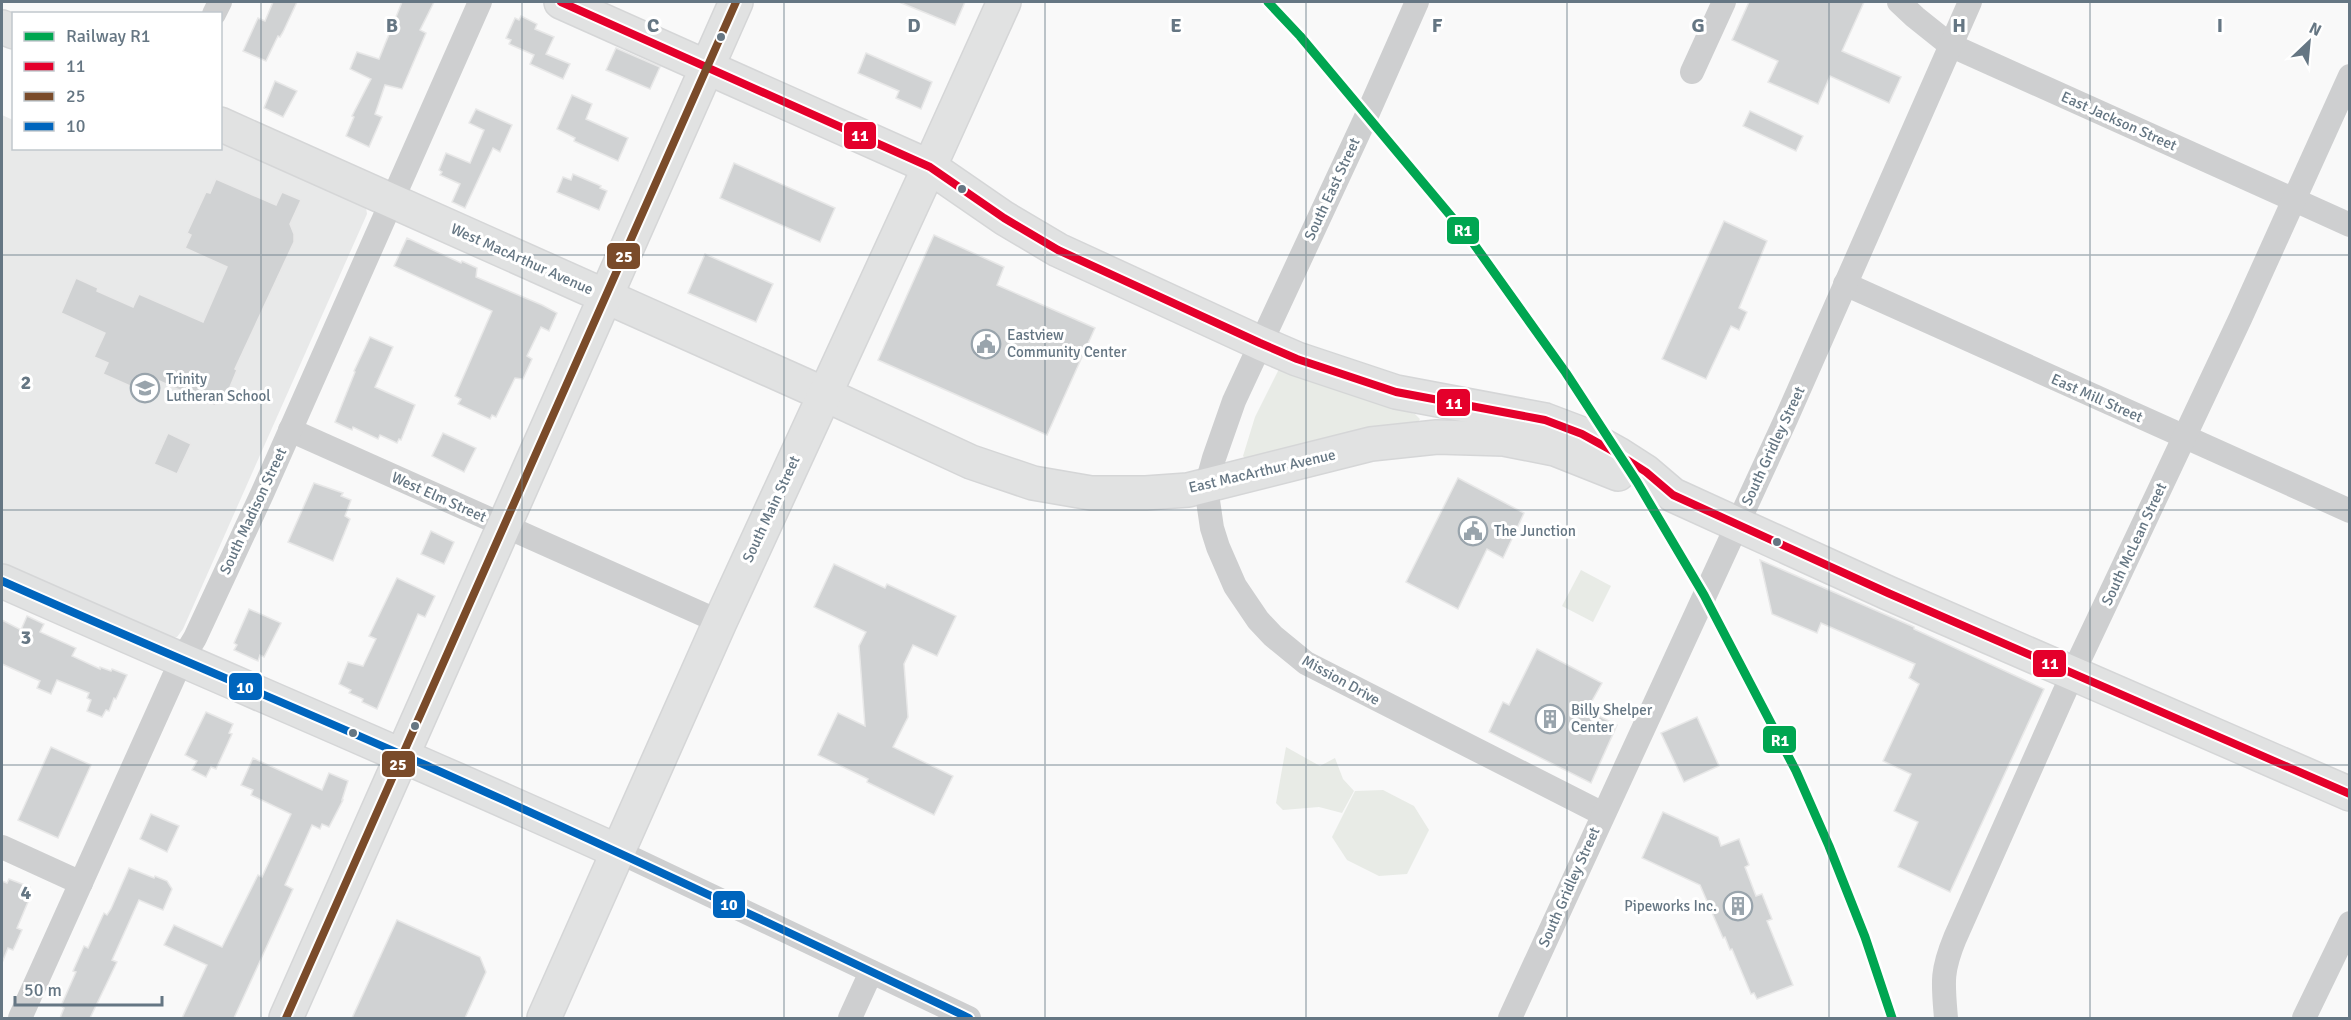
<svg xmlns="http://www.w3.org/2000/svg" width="2351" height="1020" font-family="Signika,sans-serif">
  <rect width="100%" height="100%" fill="#f9f9f9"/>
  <polygon fill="#e8e9e9" points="2,115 13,120 14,148 220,148 221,138 366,207 367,214 183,629 177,637 169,638 2,563"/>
  <g fill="#e8ebe6">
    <polygon points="1279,369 1343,392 1415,414 1420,419 1418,422 1352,431 1247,461 1243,456 1255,417"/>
    <polygon points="1581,570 1611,586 1593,622 1562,606"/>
    <polygon points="1286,747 1320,766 1335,758 1343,779 1354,791 1342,813 1319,807 1283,810 1276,803"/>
    <polygon points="1383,790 1414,806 1429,830 1407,874 1379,876 1347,860 1332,837 1355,791"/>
  </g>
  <g fill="#d0d2d3" stroke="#e8e8e8" stroke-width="1.5">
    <polygon points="273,2 297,2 283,32 280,37 278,36 266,61 243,51 258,18 265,21"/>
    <polygon points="402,2 434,2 420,30 426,33 402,89 385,85 375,114 382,117 369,147 346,136 354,117 352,116 371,79 350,69 357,52 379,59"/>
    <polygon points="899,2 965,2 955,25"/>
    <polygon points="1749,2 1864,2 1842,51 1901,77 1889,103 1830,76 1818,104 1768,82 1778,61 1732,40"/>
    <polygon points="521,16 537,24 535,29 554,37 546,54 570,64 563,79 530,64 534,55 509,44 511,40 506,38 515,18 519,20"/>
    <polygon points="616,48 660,67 650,89 606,70"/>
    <polygon points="866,53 932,82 921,109 896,98 899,91 858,73"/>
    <polygon points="275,81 297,91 283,117 264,108"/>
    <polygon points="572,95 592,104 586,119 628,138 618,161 574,141 575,138 557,129"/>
    <polygon points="476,109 512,125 500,152 493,148 465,208 452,202 460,184 440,175 442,172 439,170 446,153 470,163 484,130 469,123"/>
    <polygon points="1750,111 1803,136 1796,151 1743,126"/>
    <polygon points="734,163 835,208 820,242 720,198"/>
    <polygon points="573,174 601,186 600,188 607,191 599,210 557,192 563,177 571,180"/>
    <polygon points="216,179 276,205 282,192 301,200 290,224 294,234 294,242 235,369 237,370 225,399 219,396 215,406 146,375 139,390 103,374 108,363 94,357 105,333 61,313 76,278 98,288 97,291 133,307 139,294 203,322 227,267 185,248 191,235 187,233 206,192 210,193"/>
    <polygon points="1724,221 1767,241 1739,308 1747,312 1739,330 1731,326 1706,379 1662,359"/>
    <polygon points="934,235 1004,267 997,285 1095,328 1047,435 878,360"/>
    <polygon points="407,238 461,263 462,261 477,268 476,277 542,305 557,313 549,331 541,327 527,356 532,359 523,379 515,378 496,417 492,415 490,419 458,404 461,399 455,396 492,311 394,266"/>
    <polygon points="705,254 773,284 756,322 688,293"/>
    <polygon points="370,337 393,347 375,387 415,405 401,440 399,439 397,443 380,435 378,439 353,427 352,430 335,422 355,372 354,371"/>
    <polygon points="168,433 191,444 177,474 154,464"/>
    <polygon points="443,433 476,448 464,472 432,456"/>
    <polygon points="1458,478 1524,513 1503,558 1487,549 1458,609 1406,582"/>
    <polygon points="314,483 343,493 341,496 351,500 345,516 350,519 333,561 288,542"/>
    <polygon points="431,531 454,542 444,564 421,554"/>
    <polygon points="1760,560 1914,627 1914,629 2044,689 1950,892 1898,867 1918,822 1894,811 1911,774 1883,761 1919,684 1909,678 1915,664 1821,623 1817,633 1772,614"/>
    <polygon points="834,564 885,588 887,584 956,616 937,656 913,645 904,664 908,717 893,747 953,776 934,815 867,782 868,779 818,755 838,713 865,726 859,646 866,632 814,607"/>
    <polygon points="397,578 435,596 425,617 418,614 377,709 362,702 363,699 349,693 351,690 339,684 348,662 363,666 376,639 369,636"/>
    <polygon points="249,609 281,623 264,657 260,655 258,661 234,650 237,645 234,643"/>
    <polygon points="27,616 44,624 40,632 76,648 72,656 100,669 100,667 111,671 112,669 127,675 116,699 114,698 109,711 106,710 102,717 87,711 91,700 87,698 89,693 57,680 51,694 37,688 40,681 2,664 2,620 21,630"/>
    <polygon points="1537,649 1602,683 1587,710 1617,725 1591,783 1489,732 1503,702 1509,705"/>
    <polygon points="206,712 233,724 229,733 232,734 216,769 211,767 206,777 192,770 197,761 185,755"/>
    <polygon points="1697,717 1719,766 1684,782 1661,733"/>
    <polygon points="51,747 91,765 58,838 18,820"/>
    <polygon points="253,758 322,790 329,773 348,781 342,800 343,800 329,827 322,824 320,829 312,825 285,885 293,889 234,1018 182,1018 207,965 164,945 174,925 222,947 258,875 262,877 291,814 251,795 253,790 241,785"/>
    <polygon points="1663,812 1718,837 1721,846 1739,839 1749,865 1745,867 1756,896 1762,894 1772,919 1767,921 1793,985 1757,999 1754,993 1751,994 1732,949 1730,950 1725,937 1723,938 1700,885 1642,858"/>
    <polygon points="151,814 179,826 167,852 140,839"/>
    <polygon points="129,868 154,878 155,876 167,881 172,889 163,910 139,900 112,960 117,962 90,1018 60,1018 64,1008 61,1006 76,972 73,971 84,946 88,948 104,913 107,915 111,909"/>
    <polygon points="9,879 30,887 26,895 30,897 17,928 22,930 13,950 8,948 2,963 2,881 7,883"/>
    <polygon points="397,920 480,957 486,972 465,1018 352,1018"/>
  </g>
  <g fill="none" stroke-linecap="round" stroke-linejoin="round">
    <g stroke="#d5d6d7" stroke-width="36">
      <g id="secondary">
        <polyline points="561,2 930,167 1004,218 1058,250 1260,343 1297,359 1396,392 1545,420 1582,434 1618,454 1646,472 1673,495 1888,593 2350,794"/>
        <polyline points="2,27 14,32"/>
        <polyline points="220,124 824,394 971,462 1033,483 1091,493 1146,493 1188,490 1371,444 1437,437 1504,439 1555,449 1618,474"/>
        <path d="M2,581C207,672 414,759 619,852"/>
      </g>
    </g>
    <g stroke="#d5d6d7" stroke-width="36">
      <g id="primary">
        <polyline points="286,1018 736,2"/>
        <polyline points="544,1018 720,622 939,146 1004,2"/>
      </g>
    </g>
    <g stroke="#cecfd0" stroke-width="24">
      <polyline points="1417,2 1367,115 1234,401 1214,458 1206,487 1212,528 1218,547 1235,586 1258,620 1273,636 1306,663 1603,814"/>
      <polyline points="1899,2 1915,17 1950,45 2350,225"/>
      <polyline points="214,14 220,2"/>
      <polyline points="1692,72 1724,2"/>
      <polyline points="1845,284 2350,511"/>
      <polyline points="290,430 720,622"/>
      <polyline points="2,847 81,883"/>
      <polyline points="619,852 969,1018"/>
      <polyline points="20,1018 181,661 195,638 262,494 480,2"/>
      <polyline points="850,1018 871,972"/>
      <polyline points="1510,1018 1786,419 1970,2"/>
      <path d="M1946,1018C1943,983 1941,972 1955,938L2073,673L2240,319L2350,76"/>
      <polyline points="2304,1018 2350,923"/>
    </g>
    <use href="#secondary" stroke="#e1e2e2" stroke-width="33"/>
    <use href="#primary" stroke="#e1e2e2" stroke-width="33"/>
    <g stroke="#fff" stroke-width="12">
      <polyline id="bus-1" points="561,2 930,167 1004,218 1058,250 1260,343 1297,359 1396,392 1545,420 1582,434 1618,454 1646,472 1673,495 1888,593 2350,794"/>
    </g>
    <g stroke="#fff" stroke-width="12">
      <polyline id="bus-2" points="286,1018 736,2"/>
    </g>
    <g stroke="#fff" stroke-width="12">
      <path id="bus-3" d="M2,581C141,643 283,702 423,764C606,845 788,932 969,1018"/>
    </g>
    <use href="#bus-1" stroke="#e4002b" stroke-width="8"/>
    <use href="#bus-2" stroke="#7a4b2a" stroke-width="8"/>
    <use href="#bus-3" stroke="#0065bd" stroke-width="8"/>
    <g stroke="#fff" stroke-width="14">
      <polyline id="rail-1" points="1268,2 1300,36 1471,240 1566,373 1637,482 1704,595 1796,771 1829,846 1865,937 1892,1018"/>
    </g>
    <use href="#rail-1" stroke="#00a651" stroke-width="9"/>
  </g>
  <path fill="none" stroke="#657683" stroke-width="1.5" stroke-opacity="0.55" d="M261,2V1018M522,2V1018M784,2V1018M1045,2V1018M1306,2V1018M1567,2V1018M1829,2V1018M2090,2V1018M2,255H2350M2,510H2350M2,765H2350"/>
  <defs>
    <g id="civic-ring" transform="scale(1.5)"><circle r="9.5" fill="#fff" stroke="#99a4ac" stroke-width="1.5"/><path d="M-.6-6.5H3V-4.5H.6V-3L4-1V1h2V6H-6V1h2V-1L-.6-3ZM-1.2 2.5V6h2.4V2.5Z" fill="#99a4ac"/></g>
    <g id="school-ring" transform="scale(1.5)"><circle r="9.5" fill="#fff" stroke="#99a4ac" stroke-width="1.5"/><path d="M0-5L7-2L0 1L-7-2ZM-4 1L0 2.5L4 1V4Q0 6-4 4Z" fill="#99a4ac"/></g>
    <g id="building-ring" transform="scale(1.5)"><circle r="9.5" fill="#fff" stroke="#99a4ac" stroke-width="1.5"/><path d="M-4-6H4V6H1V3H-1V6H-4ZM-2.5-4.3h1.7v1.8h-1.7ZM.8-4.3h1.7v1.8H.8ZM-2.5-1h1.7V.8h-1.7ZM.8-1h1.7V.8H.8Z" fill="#99a4ac"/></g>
  </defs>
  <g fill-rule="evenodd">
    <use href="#civic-ring" x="986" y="344"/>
    <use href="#school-ring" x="145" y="388"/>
    <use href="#civic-ring" x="1473" y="531"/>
    <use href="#building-ring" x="1550" y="719"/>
    <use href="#building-ring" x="1738" y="906"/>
  </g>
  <g fill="#657683" stroke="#fff" stroke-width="2">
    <circle cx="721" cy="37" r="5"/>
    <circle cx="962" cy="189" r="5"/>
    <circle cx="1777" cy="542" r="5"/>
    <circle cx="415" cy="726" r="5"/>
    <circle cx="353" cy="733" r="5"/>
  </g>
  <g text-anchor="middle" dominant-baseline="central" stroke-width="6" stroke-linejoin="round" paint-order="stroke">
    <g font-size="15" fill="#657683" stroke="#fff">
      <text transform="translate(2119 121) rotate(24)">East Jackson Street</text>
      <text transform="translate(1332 189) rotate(-65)">South East Street</text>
      <text transform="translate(522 259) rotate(24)">West MacArthur Avenue</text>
      <text transform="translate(2097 398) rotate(24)">East Mill Street</text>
      <text transform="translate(1773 446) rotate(-65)">South Gridley Street</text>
      <text transform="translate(1262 471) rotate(-13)">East MacArthur Avenue</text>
      <text transform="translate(439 497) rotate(24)">West Elm Street</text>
      <text transform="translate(771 509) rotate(-65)">South Main Street</text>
      <text transform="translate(253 511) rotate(-65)">South Madison Street</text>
      <text transform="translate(2134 544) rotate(-65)">South McLean Street</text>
      <text transform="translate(1341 680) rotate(29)">Mission Drive</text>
      <text transform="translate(1569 887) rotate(-66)">South Gridley Street</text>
    </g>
    <g font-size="15" fill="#657683" stroke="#fff" text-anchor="start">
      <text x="1007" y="335">Eastview<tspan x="1007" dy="17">Community Center</tspan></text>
      <text x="166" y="379">Trinity<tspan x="166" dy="17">Lutheran School</tspan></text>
      <text x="1494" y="531">The Junction</text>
      <text x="1571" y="710">Billy Shelper<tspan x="1571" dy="17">Center</tspan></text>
      <text x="1717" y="906" text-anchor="end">Pipeworks Inc.</text>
    </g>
  </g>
  <g font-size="20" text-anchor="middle" font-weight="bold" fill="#657683" stroke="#fff" stroke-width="6" stroke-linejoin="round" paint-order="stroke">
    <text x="392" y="32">B</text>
    <text x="653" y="32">C</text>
    <text x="914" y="32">D</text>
    <text x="1176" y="32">E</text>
    <text x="1437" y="32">F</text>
    <text x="1698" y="32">G</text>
    <text x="1959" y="32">H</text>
    <text x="2220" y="32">I</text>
    <text x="26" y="389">2</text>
    <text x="26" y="644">3</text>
    <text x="26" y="899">4</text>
  </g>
  <g stroke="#fff" stroke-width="2">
    <rect x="843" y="121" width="34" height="29" rx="6" fill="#e4002b"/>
    <rect x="1446" y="216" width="34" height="29" rx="6" fill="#00a651"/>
    <rect x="606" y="242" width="35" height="28" rx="6" fill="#7a4b2a"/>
    <rect x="1436" y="388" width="35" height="29" rx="6" fill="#e4002b"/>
    <rect x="2032" y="649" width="35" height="29" rx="6" fill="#e4002b"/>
    <rect x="228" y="672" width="35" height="29" rx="6" fill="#0065bd"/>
    <rect x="1762" y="725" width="35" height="29" rx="6" fill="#00a651"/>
    <rect x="381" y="750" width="35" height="28" rx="6" fill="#7a4b2a"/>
    <rect x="712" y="890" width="34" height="29" rx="6" fill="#0065bd"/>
  </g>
  <g font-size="16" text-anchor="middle" font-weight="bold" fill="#fff">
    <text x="860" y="141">11</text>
    <text x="1463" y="236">R1</text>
    <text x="624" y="262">25</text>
    <text x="1454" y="409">11</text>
    <text x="2050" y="669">11</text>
    <text x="245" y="693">10</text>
    <text x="1780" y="746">R1</text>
    <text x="398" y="770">25</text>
    <text x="729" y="910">10</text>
  </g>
  <rect width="2351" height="1020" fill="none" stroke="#657683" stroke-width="6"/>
  <rect x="12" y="12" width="210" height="138" fill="#ffffff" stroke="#c1c8cd" stroke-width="1.5"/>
  <rect x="24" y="32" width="30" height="9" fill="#00a651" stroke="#c1c8cd" stroke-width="1.5"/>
  <text x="66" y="42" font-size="18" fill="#657683">Railway R1</text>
  <rect x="24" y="62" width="30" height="9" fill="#e4002b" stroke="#c1c8cd" stroke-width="1.5"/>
  <text x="66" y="72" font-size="18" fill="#657683">11</text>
  <rect x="24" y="92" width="30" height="9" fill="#7a4b2a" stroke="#c1c8cd" stroke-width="1.5"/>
  <text x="66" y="102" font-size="18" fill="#657683">25</text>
  <rect x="24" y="122" width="30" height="9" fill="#0065bd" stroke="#c1c8cd" stroke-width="1.5"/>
  <text x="66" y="132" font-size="18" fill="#657683">10</text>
  <g transform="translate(2309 42) rotate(26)" stroke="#ffffff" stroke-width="4.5" paint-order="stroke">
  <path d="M0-4.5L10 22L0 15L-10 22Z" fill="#657683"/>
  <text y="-9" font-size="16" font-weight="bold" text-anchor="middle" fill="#657683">N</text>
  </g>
  <path d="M15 996v9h147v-9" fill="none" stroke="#657683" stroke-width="3"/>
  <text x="24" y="996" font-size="18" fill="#657683" stroke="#ffffff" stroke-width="4.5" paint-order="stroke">50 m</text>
</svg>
